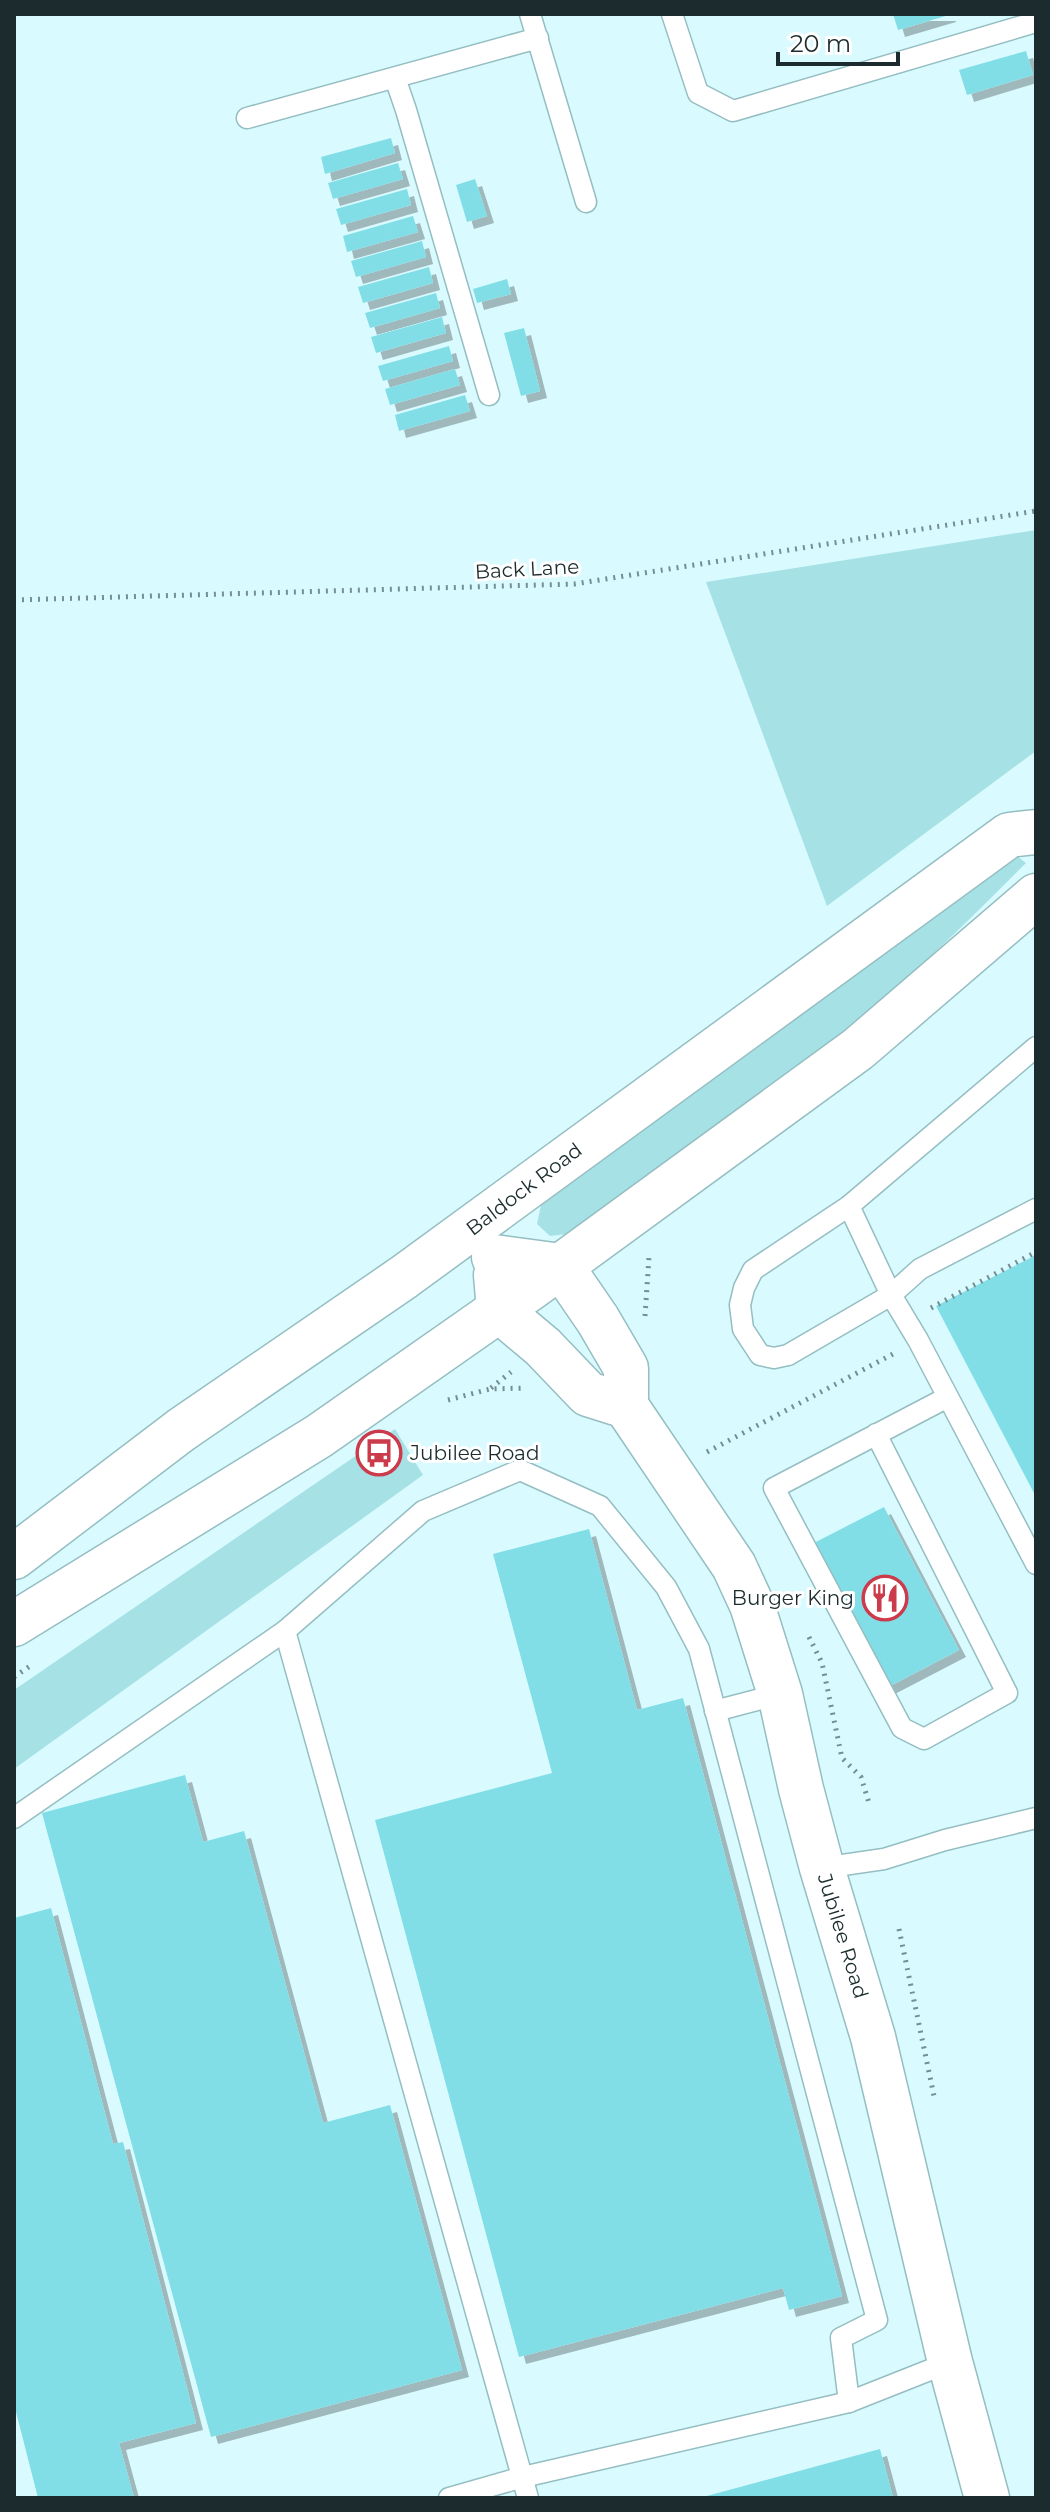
<svg xmlns="http://www.w3.org/2000/svg" width="1050" height="2512" font-family="Montserrat,sans-serif">
  <defs>
    <filter id="shadow"><feDropShadow dx="7" dy="7" stdDeviation="0" flood-color="#0004"/></filter>
  </defs>
  <rect width="100%" height="100%" fill="#d9fbff"/>
  <g fill="#a6e1e6">
    <polygon points="1036,530 1036,751 827,906 706,582"/>
    <path d="M1017,856L1026,863C980,909 934,955 885,998C786,1085 675,1158 567,1234L550,1236L537,1224L541,1205L644,1121Z"/>
    <polygon points="395,1429 423,1475 14,1769 14,1690"/>
  </g>
  <g fill="#81dee7" filter="url(#shadow)">
    <polygon points="893,14 949,14 949,15 898,30"/>
    <polygon points="1026,51 1033,75 967,95 959,70"/>
    <polygon points="391,138 395,153 325,174 321,157"/>
    <polygon points="398,163 403,179 333,199 328,183"/>
    <polygon points="475,179 487,216 467,222 456,185"/>
    <polygon points="407,189 411,205 341,225 336,209"/>
    <polygon points="413,216 418,232 347,252 343,236"/>
    <polygon points="422,241 426,257 356,277 351,261"/>
    <polygon points="429,267 433,283 363,303 358,287"/>
    <polygon points="507,279 511,294 477,303 473,289"/>
    <polygon points="436,293 440,308 370,328 365,313"/>
    <polygon points="442,317 446,333 376,353 371,337"/>
    <polygon points="524,328 540,391 521,396 504,333"/>
    <polygon points="449,346 453,361 383,381 378,366"/>
    <polygon points="455,369 460,385 390,405 385,389"/>
    <polygon points="465,395 470,411 399,431 395,415"/>
    <polygon points="1036,1255 1036,1497 936,1306"/>
    <polygon points="884,1507 959,1650 886,1688 810,1545"/>
    <polygon points="589,1529 637,1710 683,1698 842,2296 789,2310 783,2288 519,2357 375,1820 552,1773 493,1554"/>
    <polygon points="185,1775 203,1842 244,1831 323,2123 390,2105 462,2370 211,2437 42,1813"/>
    <polygon points="51,1908 113,2144 123,2142 196,2423 119,2443 134,2498 38,2498 14,2404 14,1918"/>
    <polygon points="880,2449 893,2498 703,2498 703,2497"/>
  </g>
  <g fill="none" stroke-linecap="round" stroke-linejoin="round">
    <g stroke="#95bec2" stroke-width="23">
      <g id="service">
        <polyline points="530,14 586,202"/>
        <polyline points="672,14 698,93 733,111 1036,22"/>
        <polyline points="395,78 406,110 489,395"/>
        <polyline points="247,118 538,38"/>
        <polyline points="1036,1047 849,1206 753,1270 744,1288 740,1305 743,1329 760,1355 774,1358 788,1355 891,1295 918,1340 1036,1564"/>
        <polyline points="849,1206 891,1295 920,1269 1036,1209"/>
        <polyline points="876,1434 1007,1693 924,1739 902,1728 774,1488 946,1398"/>
        <polyline points="285,1631 528,2498"/>
        <polyline points="715,1711 780,1694"/>
        <polyline points="14,1818 285,1631 423,1511 520,1470 600,1506 666,1587 699,1649 877,2320 841,2338 849,2402"/>
        <polyline points="822,1868 884,1859 945,1840 1036,1818"/>
        <polyline points="449,2498 523,2477 849,2402 950,2362"/>
      </g>
    </g>
    <g stroke="#95bec2" stroke-width="47">
      <g id="tertiary">
        <polyline points="494,1257 561,1266 598,1320 626,1368 626,1406 734,1566 752,1605 780,1694 801,1789 822,1868 873,2037 950,2362 987,2498"/>
        <polyline points="496,1275 499,1310 543,1347 588,1394 626,1406"/>
      </g>
    </g>
    <g stroke="#95bec2" stroke-width="47">
      <g id="secondary">
        <polyline points="14,1557 181,1430 404,1277 1009,835 1036,832"/>
        <polyline points="14,1624 319,1436 532,1287 858,1049 1036,896"/>
      </g>
    </g>
    <g stroke="#758e91" stroke-width="5" stroke-dasharray="2 6" stroke-linecap="butt">
      <polyline points="14,600 574,584 1036,511"/>
      <polyline points="931,1308 1036,1252"/>
      <polyline points="645,1316 649,1257"/>
      <polyline points="491,1388 511,1372"/>
      <polyline points="448,1400 490,1389 525,1388"/>
      <polyline points="707,1452 893,1354"/>
      <polyline points="809,1637 822,1663 842,1758 861,1777 869,1803"/>
      <polyline points="14,1677 33,1664"/>
      <polyline points="899,1929 934,2096"/>
    </g>
    <use href="#service" stroke="#fff" stroke-width="20"/>
    <use href="#tertiary" stroke="#fff" stroke-width="44"/>
    <use href="#secondary" stroke="#fff" stroke-width="44"/>
  </g>
  <defs>
    <g id="bus-ring" transform="scale(2.3)"><circle r="9.5" fill="#fff" stroke="#cb3b4c" stroke-width="1.5"/><path d="M-5-6H5V4H4V6H2V4H-2V6H-4V4H-5ZM-3.5-4V0h7V-4ZM-3.5 1.2v1.5H-2V1.2ZM2 1.2v1.5H3.5V1.2Z" fill="#cb3b4c"/></g>
    <g id="restaurant-ring" transform="scale(2.3)"><circle r="9.5" fill="#fff" stroke="#cb3b4c" stroke-width="1.5"/><path d="M-5-6h1v4h1v-4h1v4h1v-4h1v5L-1.5 .5V6h-2V.5L-5-1ZM5-6V6H3V1.5H1.5Q1.5-4 5-6Z" fill="#cb3b4c"/></g>
  </defs>
  <g fill-rule="evenodd">
    <use href="#bus-ring" x="379" y="1453"/>
    <use href="#restaurant-ring" x="885" y="1598"/>
  </g>
  <g text-anchor="middle" dominant-baseline="central" stroke-width="6" stroke-linejoin="round" paint-order="stroke">
    <g font-size="20" fill="#1c2c2e" stroke="#fff">
      <text transform="translate(527 569) rotate(-3)">Back Lane</text>
      <text transform="translate(524 1189) rotate(-37)">Baldock Road</text>
      <text transform="translate(843 1936) rotate(73)">Jubilee Road</text>
    </g>
    <g font-size="20" fill="#1c2c2e" stroke="#fff" text-anchor="start">
      <text x="410" y="1453">Jubilee Road</text>
      <text x="854" y="1598" text-anchor="end">Burger King</text>
    </g>
  </g>
  <rect width="1050" height="2512" fill="none" stroke="#1c2c2e" stroke-width="32"/>
  <path d="M778 52v12h120v-12" fill="none" stroke="#1c2c2e" stroke-width="4"/>
  <text x="790" y="52" font-size="24" fill="#1c2c2e" stroke="#ffffff" stroke-width="6" paint-order="stroke">20 m</text>
</svg>
